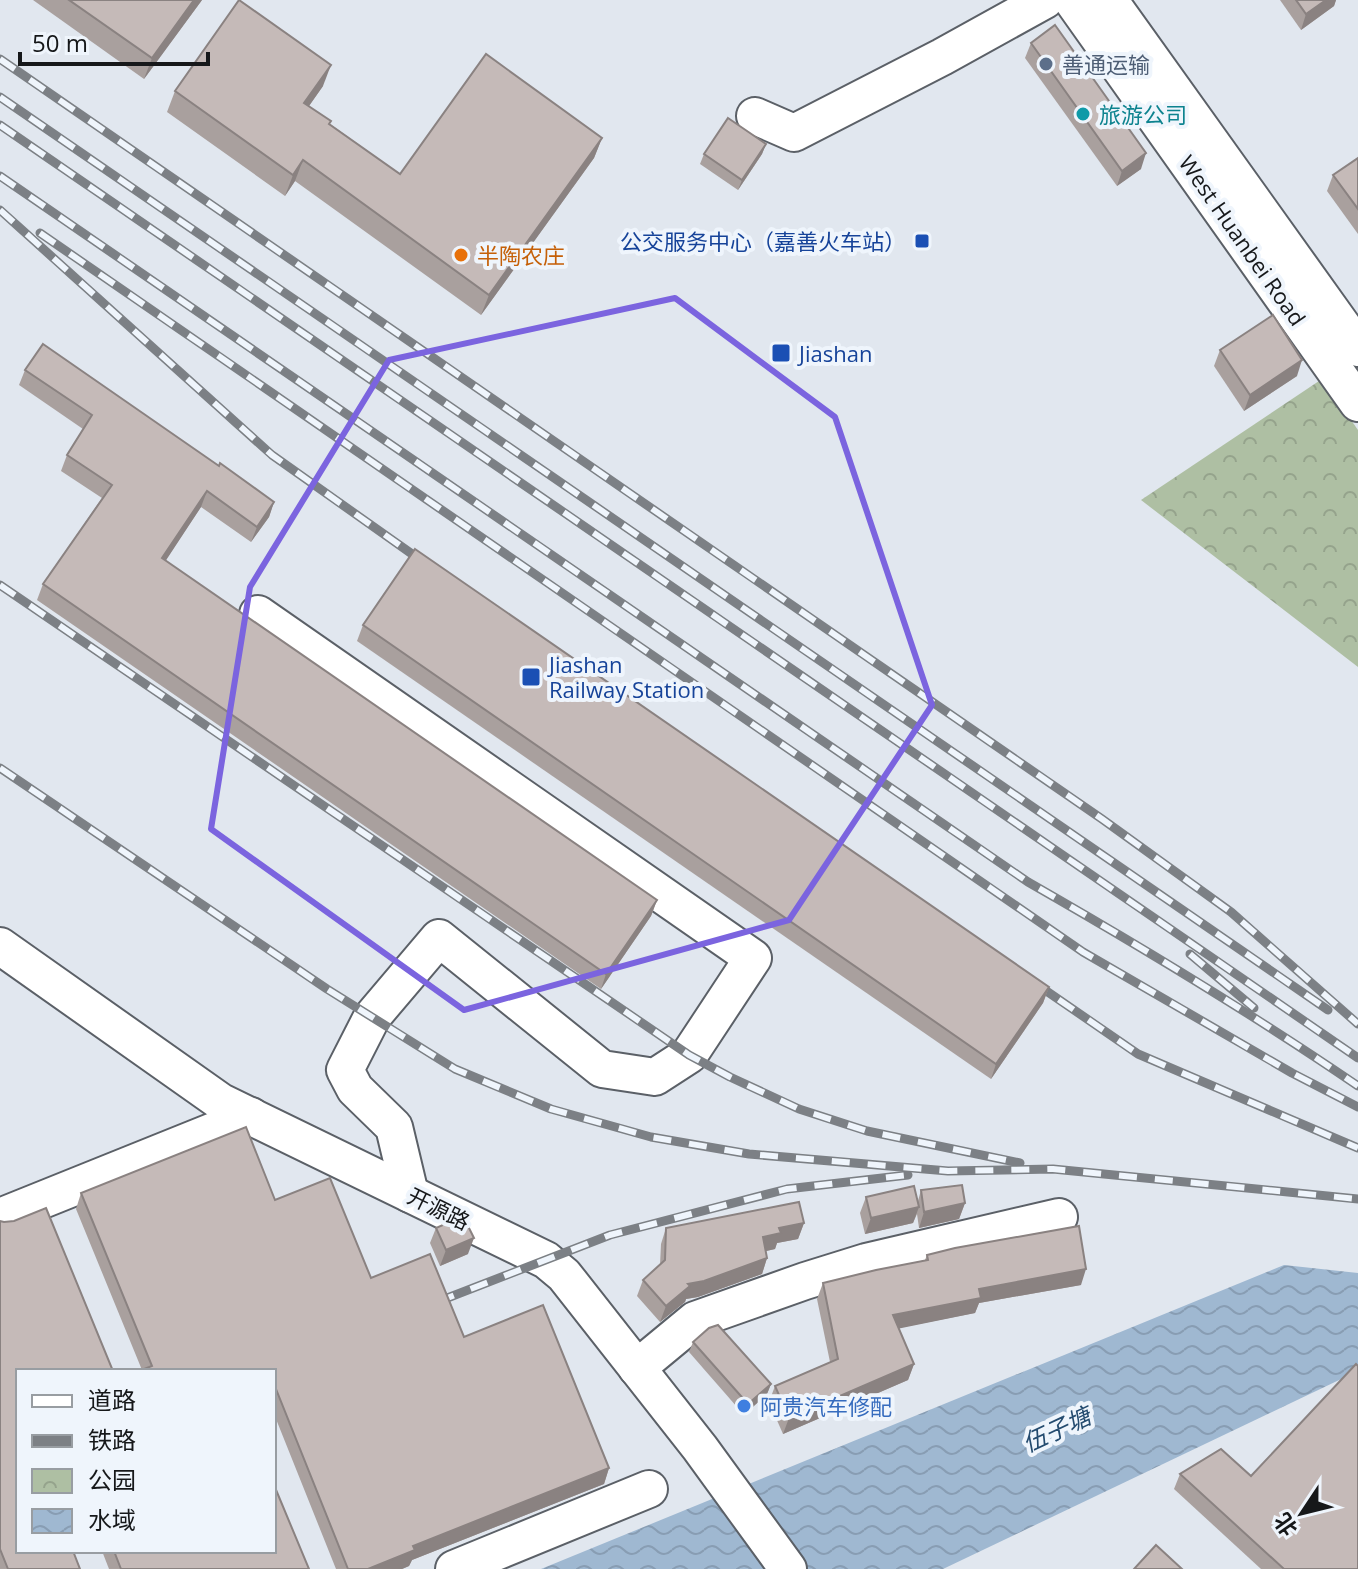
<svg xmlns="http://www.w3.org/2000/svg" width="1358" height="1569" font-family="'Open Sans','Noto Sans SC',sans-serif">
  <defs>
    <pattern id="park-crowns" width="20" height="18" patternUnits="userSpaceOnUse" patternTransform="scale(2)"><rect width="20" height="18" fill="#aebfa3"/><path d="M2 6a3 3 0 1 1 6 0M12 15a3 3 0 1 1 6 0" fill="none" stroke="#95a38c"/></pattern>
    <pattern id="water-waves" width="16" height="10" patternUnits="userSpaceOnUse" patternTransform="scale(2)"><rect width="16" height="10" fill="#9fb8d1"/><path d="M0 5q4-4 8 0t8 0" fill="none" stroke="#889db3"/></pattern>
  </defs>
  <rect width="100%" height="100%" fill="#e1e7ef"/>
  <polygon fill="url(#park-crowns)" points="1322,379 1358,430 1358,667 1141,500"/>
  <polygon fill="url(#water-waves)" points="1284,1265 1358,1273 1358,1371 943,1569 541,1569"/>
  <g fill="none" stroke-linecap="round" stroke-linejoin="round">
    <g stroke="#5b6067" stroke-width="40">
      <g id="minor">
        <polyline points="1072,0 1358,403"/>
        <polyline points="1109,0 1358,348"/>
        <polyline points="755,116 794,133 942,57 1045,0"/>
        <polyline points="258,614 753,958 689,1055 655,1077 602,1069 439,938 372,1017 345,1070 355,1089 394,1127 410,1194"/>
        <polyline points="0,946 221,1102 546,1260 564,1275 700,1448 788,1569"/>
        <polyline points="0,1217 251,1116"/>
        <polyline points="637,1368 695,1320 805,1281 866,1262 1059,1217"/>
        <polyline points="454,1569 649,1489"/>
      </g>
    </g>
    <use href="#minor" stroke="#fff" stroke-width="36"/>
    <g stroke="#7c8085" stroke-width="9">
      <g id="rail">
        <polyline points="0,59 1102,819 1231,912 1358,1024"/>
        <polyline points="0,97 1328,1010"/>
        <polyline points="0,125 1358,1058"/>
        <path d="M0,176L1028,882C1140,946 1251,1013 1358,1086"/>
        <polyline points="0,210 272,455 429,566"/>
        <polyline points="40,233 1083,952 1292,1073 1358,1107"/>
        <polyline points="0,585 689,1055 730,1077 799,1109 867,1131 1020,1163"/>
        <polyline points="0,768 327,989 455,1069 551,1109 651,1137 749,1154 948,1171 1053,1169 1358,1199"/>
        <polyline points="1190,954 1254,1008"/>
        <polyline points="1029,979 1138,1054 1358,1148"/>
        <polyline points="437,1302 610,1235 787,1189 908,1175"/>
      </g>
    </g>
    <use href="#rail" stroke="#eff5fc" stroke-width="6" stroke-dasharray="18" stroke-linecap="butt"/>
  </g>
  <g fill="#a9a09e">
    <polygon points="33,0 202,0 144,79"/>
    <polygon points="1280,0 1336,0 1334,6 1301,30"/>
    <polygon points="1031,43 1141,169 1117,186 1025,58"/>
    <polygon points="323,86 309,106 330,124 400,174 602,138 594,158 481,315 295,181 285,196 167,112 175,91"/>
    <polygon points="766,144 762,154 738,190 700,164 704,154"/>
    <polygon points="1358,158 1358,234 1327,191 1333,175"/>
    <polygon points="1220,350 1297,376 1244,411 1214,366"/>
    <polygon points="25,370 219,466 274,502 269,517 251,542 201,507 165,561 657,900 651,916 601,989 37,600 43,584 102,498 61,471 67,455 83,429 19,385"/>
    <polygon points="363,625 1049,987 1043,1003 991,1079 357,641"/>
    <polygon points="921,1190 965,1203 959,1219 919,1228 917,1214 913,1223 865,1234 860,1213 866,1197 918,1201"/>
    <polygon points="81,1193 275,1200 371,1278 464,1337 609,1468 604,1484 412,1560 409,1566 402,1569 336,1569 274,1414 274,1371 142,1370 76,1209"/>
    <polygon points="0,1221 4,1222 18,1371 18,1551 80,1569 0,1569"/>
    <polygon points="804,1223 798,1239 777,1243 775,1249 766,1251 767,1258 762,1274 698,1297 686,1299 685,1302 660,1322 637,1296 643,1280 660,1265 661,1244 666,1228"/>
    <polygon points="436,1228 468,1254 440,1266 430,1243"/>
    <polygon points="927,1255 1081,1285 979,1303 975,1313 898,1328 914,1364 908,1380 783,1434 769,1402 775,1386 830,1362 817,1299 823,1283 925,1260"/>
    <polygon points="693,1342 771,1384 767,1394 744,1415 689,1352"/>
    <polygon points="1180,1474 1251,1476 1358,1569 1261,1569 1174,1489"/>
    <polygon points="102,1551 274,1551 309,1569 109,1569"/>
  </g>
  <g fill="#8a8281">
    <polygon points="194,0 202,0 144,79 152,58"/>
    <polygon points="1326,0 1336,0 1334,6 1301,30 1306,14"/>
    <polygon points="331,65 323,86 297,123 304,103"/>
    <polygon points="602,138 594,158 481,315 489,295"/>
    <polygon points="766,144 762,154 738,190 742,180"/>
    <polygon points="1146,153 1141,169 1117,186 1122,171"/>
    <polygon points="303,160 295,181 285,196 293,175"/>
    <polygon points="1302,360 1297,376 1244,411 1250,395"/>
    <polygon points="207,491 201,507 157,574 162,558"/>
    <polygon points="274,502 269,517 251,542 257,527"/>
    <polygon points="657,900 651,916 601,989 606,974"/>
    <polygon points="1049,987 1043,1003 991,1079 996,1064"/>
    <polygon points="965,1203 959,1219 919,1228 924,1212"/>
    <polygon points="919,1207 913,1223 865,1234 871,1218"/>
    <polygon points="804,1223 798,1239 777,1243 775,1249 757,1253 763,1237 779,1228"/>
    <polygon points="474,1238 468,1254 440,1266 446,1250"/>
    <polygon points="767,1258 762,1274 698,1297 686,1299 685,1302 660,1322 666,1306 688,1284"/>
    <polygon points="1086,1269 1081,1285 979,1303 975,1313 887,1331 893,1315 979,1289"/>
    <polygon points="914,1364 908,1380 783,1434 789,1418"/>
    <polygon points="771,1384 767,1394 744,1415 748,1404"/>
    <polygon points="609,1468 604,1484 412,1560 409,1566 402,1569 368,1569 413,1546"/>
  </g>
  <g fill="#c5bab8" stroke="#8a8281" stroke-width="2">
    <polygon points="69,0 194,0 152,58"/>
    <polygon points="239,0 331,65 304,103 331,121 329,124 400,174 486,54 602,138 489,295 303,160 293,175 175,91"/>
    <polygon points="1296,0 1326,0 1306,14"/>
    <polygon points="1055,25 1146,153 1122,171 1031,43"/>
    <polygon points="728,118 766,144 742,180 704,154"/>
    <polygon points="1358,158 1358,209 1333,175"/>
    <polygon points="1273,315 1302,360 1250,395 1220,350"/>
    <polygon points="43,344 219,466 220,463 274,502 257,527 207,491 162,558 657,900 606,974 43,584 112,485 67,455 92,415 25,370"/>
    <polygon points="415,549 1049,987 996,1064 363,625"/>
    <polygon points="246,1127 275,1200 330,1178 371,1278 430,1254 464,1337 543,1305 609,1468 413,1546 415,1550 368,1569 348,1569 274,1384 274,1371 139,1371 152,1366 81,1193"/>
    <polygon points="962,1185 965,1203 924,1212 921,1190"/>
    <polygon points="914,1186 919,1207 871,1218 866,1197"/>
    <polygon points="799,1202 804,1223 779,1228 781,1233 763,1237 767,1258 704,1281 688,1284 690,1286 666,1306 643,1280 665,1260 666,1228"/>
    <polygon points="46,1208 113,1371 18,1371 18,1551 73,1551 80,1569 8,1569 0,1549 0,1221 4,1222 14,1221"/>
    <polygon points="454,1220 469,1228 474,1238 446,1250 436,1228"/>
    <polygon points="1079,1226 1086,1269 979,1289 981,1298 893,1315 914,1364 789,1418 775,1386 838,1359 823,1283 876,1270 928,1260 927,1255 955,1248"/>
    <polygon points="718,1325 771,1384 748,1404 693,1342 709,1328"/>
    <polygon points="1356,1364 1358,1366 1358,1569 1284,1569 1180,1474 1221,1449 1251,1476"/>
    <polygon points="274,1485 309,1569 121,1569 114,1551 274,1551"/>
    <polygon points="1156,1545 1182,1569 1134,1569"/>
  </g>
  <path fill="none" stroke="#7b64df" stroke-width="6" stroke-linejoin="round" d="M675,298L835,417L932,705L789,920L464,1010L211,829L250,587L389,360Z"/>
  <circle fill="#5c6f8a" stroke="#eff5fc" stroke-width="3" cx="1046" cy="64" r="8"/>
  <circle fill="#0f9aa8" stroke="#eff5fc" stroke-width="3" cx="1083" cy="114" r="8"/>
  <g fill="#1a4fb4" stroke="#eff5fc" stroke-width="3">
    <rect x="914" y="233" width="16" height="16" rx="4"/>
    <rect x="771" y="343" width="20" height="20" rx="4"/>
    <rect x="521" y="667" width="20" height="20" rx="4"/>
  </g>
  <circle fill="#e8710a" stroke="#eff5fc" stroke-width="3" cx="461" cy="255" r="8"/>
  <circle fill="#3f7fe0" stroke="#eff5fc" stroke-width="3" cx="744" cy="1406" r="8"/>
  <g text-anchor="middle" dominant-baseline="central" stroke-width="8" stroke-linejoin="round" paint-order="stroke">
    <g font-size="22" fill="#4e5e75" stroke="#eff5fc" text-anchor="start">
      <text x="1062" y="64">善通运输</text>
    </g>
    <g font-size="22" fill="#0d838f" stroke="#eff5fc" text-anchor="start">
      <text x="1099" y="114">旅游公司</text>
    </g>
    <g font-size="22" fill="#16181a" stroke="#eff5fc">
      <text transform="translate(1243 240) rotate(55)">West Huanbei Road</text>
      <text transform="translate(439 1208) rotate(26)">开源路</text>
    </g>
    <g font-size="22" fill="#164399" stroke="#eff5fc" text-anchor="start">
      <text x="906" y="241" text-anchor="end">公交服务中心（嘉善火车站）</text>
      <text x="799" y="353">Jiashan</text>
      <text x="549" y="664">Jiashan<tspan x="549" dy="25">Railway Station</tspan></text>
    </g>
    <g font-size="22" fill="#c56008" stroke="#eff5fc" text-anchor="start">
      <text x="477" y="255">半陶农庄</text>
    </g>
    <g font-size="22" fill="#366cbe" stroke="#eff5fc" text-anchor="start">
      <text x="760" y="1406">阿贵汽车修配</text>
    </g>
    <g font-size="24" font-style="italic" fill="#244b6f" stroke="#eff5fc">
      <text transform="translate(1056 1429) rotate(-25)">伍子塘</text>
    </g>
  </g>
  <rect x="16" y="1369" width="260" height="184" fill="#eff5fc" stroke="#989da2" stroke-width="2"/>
  <rect x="32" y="1395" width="40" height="12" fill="#ffffff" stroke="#989da2" stroke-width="2"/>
  <text x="88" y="1409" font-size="24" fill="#16181a">道路</text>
  <rect x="32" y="1435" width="40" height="12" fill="#7c8085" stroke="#989da2" stroke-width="2"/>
  <text x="88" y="1449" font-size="24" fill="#16181a">铁路</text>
  <rect x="32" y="1469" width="40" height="24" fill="url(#park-crowns)" stroke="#989da2" stroke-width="2"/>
  <text x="88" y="1489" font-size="24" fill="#16181a">公园</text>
  <rect x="32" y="1509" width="40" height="24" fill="url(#water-waves)" stroke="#989da2" stroke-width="2"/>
  <text x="88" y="1529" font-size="24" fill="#16181a">水域</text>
  <g transform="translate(1302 1513) rotate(235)" stroke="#eff5fc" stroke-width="6" paint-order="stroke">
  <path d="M0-6L14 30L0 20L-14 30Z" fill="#16181a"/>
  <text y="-12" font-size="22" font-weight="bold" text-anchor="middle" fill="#16181a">北</text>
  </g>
  <path d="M20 52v12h188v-12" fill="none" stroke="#16181a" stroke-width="4"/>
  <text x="32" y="52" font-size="24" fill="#16181a" stroke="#eff5fc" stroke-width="6" paint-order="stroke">50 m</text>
</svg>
